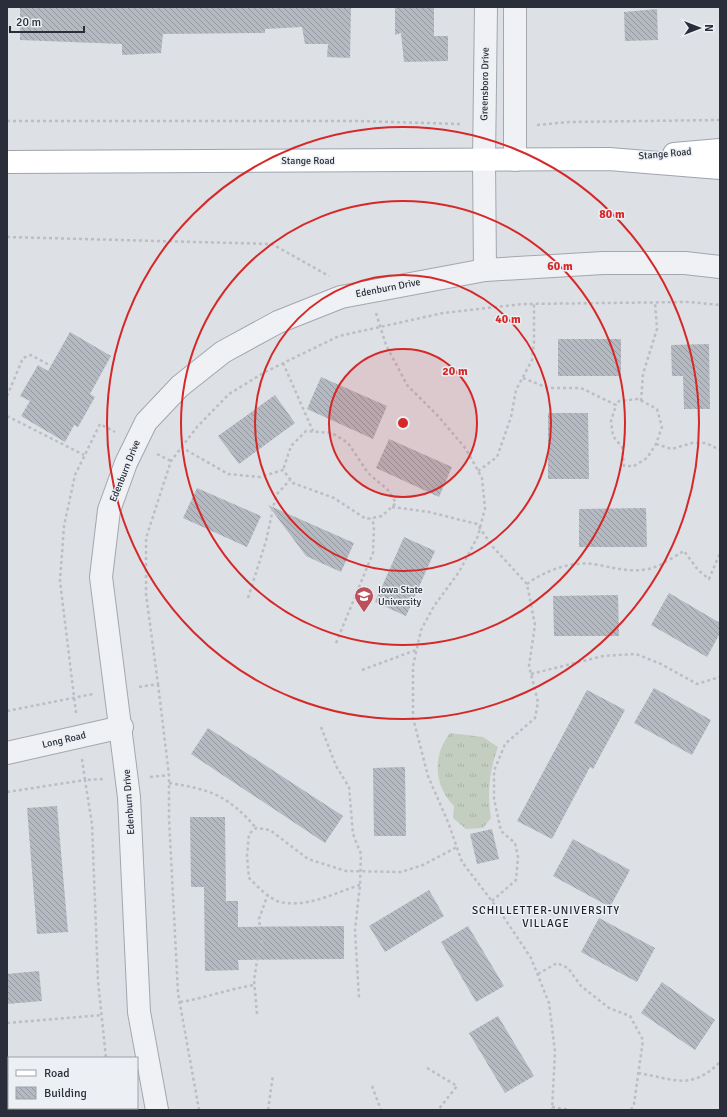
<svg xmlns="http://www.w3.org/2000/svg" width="727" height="1117" font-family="Signika,sans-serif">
  <defs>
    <pattern id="grass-tufts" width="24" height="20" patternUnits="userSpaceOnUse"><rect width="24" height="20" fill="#c3cec0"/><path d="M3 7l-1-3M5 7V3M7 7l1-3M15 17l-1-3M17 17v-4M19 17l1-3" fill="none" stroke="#a8b1a6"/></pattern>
    <pattern id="building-back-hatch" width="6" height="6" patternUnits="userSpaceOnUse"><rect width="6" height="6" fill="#b5b9c1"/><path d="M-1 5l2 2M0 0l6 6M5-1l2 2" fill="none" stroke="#93979e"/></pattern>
  </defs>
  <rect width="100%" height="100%" fill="#dde0e5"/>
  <path fill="url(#grass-tufts)" d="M450,733L483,737L498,747C489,773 487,791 491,818L483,828L466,829L453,818L454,806C434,786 432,756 450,733Z"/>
  <g fill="url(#building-back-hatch)">
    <polygon points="20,7 351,7 350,58 327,57 328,44 305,44 302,27 265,29 265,33 163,34 161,53 122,55 122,44 20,40"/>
    <polygon points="395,7 434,7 434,36 448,36 448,61 404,62 401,33 395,35"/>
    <polygon points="657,9 658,40 625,41 624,12"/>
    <polygon points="70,332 111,356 90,394 95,397 78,427 74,425 65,442 21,416 30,401 20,396 38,365 48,371"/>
    <rect x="558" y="339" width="63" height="37"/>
    <polygon points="709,344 710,409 684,409 683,376 672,376 671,345"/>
    <polygon points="321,377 387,406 373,439 307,409"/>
    <polygon points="275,395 295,423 239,464 218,436"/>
    <polygon points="548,413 588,413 589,479 548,479"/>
    <polygon points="389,439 452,467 439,497 376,468"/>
    <polygon points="197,488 261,516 247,547 183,518"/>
    <polygon points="268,505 354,543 341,572 306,556"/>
    <polygon points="646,508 647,547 579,547 579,509"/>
    <polygon points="404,537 435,551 406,616 375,602"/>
    <polygon points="669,593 720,623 720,633 707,657 651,625"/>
    <polygon points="618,595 619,636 554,636 553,596"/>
    <polygon points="654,688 711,720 692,755 634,723"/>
    <polygon points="587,690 625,710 593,769 590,767 552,839 517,821"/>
    <polygon points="208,728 343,816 325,843 191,754"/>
    <polygon points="405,767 406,836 374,836 373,768"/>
    <polygon points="57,806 68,932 37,934 27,808"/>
    <polygon points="190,817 225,817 226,901 238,901 238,927 344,926 344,959 238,960 239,970 205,971 204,887 191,887"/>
    <polygon points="492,829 499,859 477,864 470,834"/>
    <polygon points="573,839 630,870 610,907 553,876"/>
    <polygon points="429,890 444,916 385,952 369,926"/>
    <polygon points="599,918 655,948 637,982 581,952"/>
    <polygon points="468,926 504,986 476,1002 441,942"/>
    <polygon points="39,971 42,1001 7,1004 7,974"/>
    <polygon points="662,982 715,1020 695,1050 641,1013"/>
    <polygon points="498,1016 534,1076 505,1093 469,1033"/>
  </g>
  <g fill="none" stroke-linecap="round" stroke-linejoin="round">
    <g stroke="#a3a7ae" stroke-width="24">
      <g id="minor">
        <polyline points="515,160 515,7"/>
        <polyline points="485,270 484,160 486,7"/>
        <polyline points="7,753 122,727"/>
        <polyline points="157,1110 139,1012 129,797 101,577 109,510 126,463 146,422 180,386 223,352 278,322 341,297 485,270 603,263 685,263 720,267"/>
      </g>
    </g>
    <g stroke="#9ea4af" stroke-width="24">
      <g id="major">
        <polyline points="674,154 720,150"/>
        <polyline points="7,162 609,159 720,168"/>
      </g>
    </g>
    <g stroke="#bcbec4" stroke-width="2.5" stroke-dasharray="3 3" stroke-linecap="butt">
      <polyline points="7,121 359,121 460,124"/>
      <polyline points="537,125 569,122 720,120"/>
      <polyline points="7,237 272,244 329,276"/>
      <polyline points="376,313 386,345 407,385 438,416 466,449 482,478 485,508 478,536 459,572 434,606 421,630 413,666 413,718 428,776 448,822 462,862 501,913 531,958 549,1003 555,1052 552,1110"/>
      <polyline points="283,363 313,431"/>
      <polyline points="523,378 548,388 581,388 616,405 611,421 613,436 622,447 624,466 634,466 647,458 656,444 662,427 657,409 638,399 619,401 616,405"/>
      <polyline points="7,396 23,358 31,355 51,366"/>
      <polyline points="641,401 643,374 657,329 655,302"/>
      <polyline points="7,416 84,455"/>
      <polyline points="656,444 672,449 692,443 706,443 720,450"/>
      <polyline points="181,447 228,474 260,477 283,470 293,483 334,498 366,519 382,516 396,503 388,490 368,473 348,443 332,433 306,431 291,446 283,470"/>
      <polyline points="157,454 171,461"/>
      <polyline points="478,471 497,457 511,417 516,390 532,360 534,342 534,303"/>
      <polyline points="392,507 429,512 477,524 493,547 527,584 535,625 529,666 538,702 535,718 505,744 494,771 494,799 501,831 515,843 518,857 516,880 492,901"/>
      <path d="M527,584C544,571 571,561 593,564C612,567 629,573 648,569C660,567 673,557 684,551L698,570L709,579L720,553"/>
      <polyline points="248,598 266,541 276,495 290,480"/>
      <polyline points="336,643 373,553 374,527 372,518"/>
      <polyline points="362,670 416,650"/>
      <polyline points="531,674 603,656 636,654 661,664 697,684 720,677"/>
      <polyline points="158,684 169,775 169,818 178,993 199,1110"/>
      <polyline points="139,687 158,684 146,594 146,538 171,461 197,427 229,394 265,372 339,336 443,313 523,304 689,302 720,305"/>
      <polyline points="7,711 93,694"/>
      <polyline points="76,713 60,581 64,526 75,475 100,424 115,432"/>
      <polyline points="321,727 336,766 349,787 353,834 361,854 360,885 355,930 359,998"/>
      <polyline points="82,759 85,780 103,779"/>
      <polyline points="150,777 169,775"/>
      <path d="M169,783C210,789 229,796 256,828"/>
      <polyline points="7,792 85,780 92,824 98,981 106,1058"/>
      <path d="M360,885C334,893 308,908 280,902C269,899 257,886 249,878L247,856L249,834L256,828L270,830L308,859L346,871L401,872L423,865L457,847"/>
      <polyline points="538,974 557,963 568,968 581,986 609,1008 630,1016 643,1040 634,1104 631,1110"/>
      <path d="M180,1002C206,998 228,989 255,985"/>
      <polyline points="257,1014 254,980 257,961 262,943 259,919 268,894"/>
      <polyline points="7,1023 102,1015"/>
      <polyline points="427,1068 457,1086 438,1110"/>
      <path d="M638,1073C674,1079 691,1091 720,1062"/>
      <polyline points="372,1086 381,1110"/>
      <polyline points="552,1107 571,1110"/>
      <polyline points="114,1108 114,1110"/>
      <polyline points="268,1110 273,1075"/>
    </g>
    <use href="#minor" stroke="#eff1f4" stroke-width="22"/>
    <use href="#major" stroke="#fff" stroke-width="22"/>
  </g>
  <circle cx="403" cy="423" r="74" fill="#d62828" fill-opacity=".12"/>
  <g fill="none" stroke="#d62828" stroke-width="2">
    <circle cx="403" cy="423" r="74"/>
    <circle cx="403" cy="423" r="148"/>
    <circle cx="403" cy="423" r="222"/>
    <circle cx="403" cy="423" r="296"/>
  </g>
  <defs>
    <g id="university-pin" transform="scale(1)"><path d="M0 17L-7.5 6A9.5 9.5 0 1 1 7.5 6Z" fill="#bc505c" stroke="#eceff3"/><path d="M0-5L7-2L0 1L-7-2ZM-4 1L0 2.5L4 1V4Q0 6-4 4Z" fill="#fff"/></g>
  </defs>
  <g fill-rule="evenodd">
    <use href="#university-pin" x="364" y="596"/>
  </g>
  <g text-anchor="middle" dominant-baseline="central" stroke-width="3" stroke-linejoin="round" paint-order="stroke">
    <g font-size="10" fill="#292e3a" stroke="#eceff3">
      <text transform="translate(485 84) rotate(-89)">Greensboro Drive</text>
      <text transform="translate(665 154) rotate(-5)">Stange Road</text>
      <text x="308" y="161">Stange Road</text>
      <text transform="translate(388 288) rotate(-11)">Edenburn Drive</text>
      <text transform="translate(125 471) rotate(-68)">Edenburn Drive</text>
      <text transform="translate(64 740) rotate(-13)">Long Road</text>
      <text transform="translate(129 802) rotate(-94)">Edenburn Drive</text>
    </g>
    <g font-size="10" fill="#292e3a" stroke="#eceff3" text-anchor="start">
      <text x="378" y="590">Iowa State<tspan x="378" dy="12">University</tspan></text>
    </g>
    <g font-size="11" letter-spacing="1" fill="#1b202b" stroke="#eceff3">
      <text x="546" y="910">SCHILLETTER-UNIVERSITY<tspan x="546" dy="13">VILLAGE</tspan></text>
    </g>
  </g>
  <circle cx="403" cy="423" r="6" fill="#d62828" stroke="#eceff3" stroke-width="2"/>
  <g font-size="12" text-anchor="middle" font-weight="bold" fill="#d62828" stroke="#eceff3" stroke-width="3" stroke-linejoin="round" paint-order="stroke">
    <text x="612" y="218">80 m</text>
    <text x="560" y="270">60 m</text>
    <text x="508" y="323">40 m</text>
    <text x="455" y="375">20 m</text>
  </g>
  <rect width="727" height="1117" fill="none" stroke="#292e3a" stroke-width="16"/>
  <rect x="8" y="1057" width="130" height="52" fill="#eceff3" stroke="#9ea2a9"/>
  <rect x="16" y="1070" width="20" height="6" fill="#ffffff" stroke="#9ea2a9"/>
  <text x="44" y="1077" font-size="12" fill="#292e3a">Road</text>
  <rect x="16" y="1087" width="20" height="12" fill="url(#building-back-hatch)" stroke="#9ea2a9"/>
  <text x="44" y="1097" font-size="12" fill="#292e3a">Building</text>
  <g transform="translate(699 28) rotate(90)" stroke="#eceff3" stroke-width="3" paint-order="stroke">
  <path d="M0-3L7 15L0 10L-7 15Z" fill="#292e3a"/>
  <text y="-6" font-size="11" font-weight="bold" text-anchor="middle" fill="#292e3a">N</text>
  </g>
  <path d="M10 26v6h74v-6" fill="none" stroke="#292e3a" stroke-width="2"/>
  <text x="16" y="26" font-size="12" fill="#292e3a" stroke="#eceff3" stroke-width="3" paint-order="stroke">20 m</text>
</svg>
